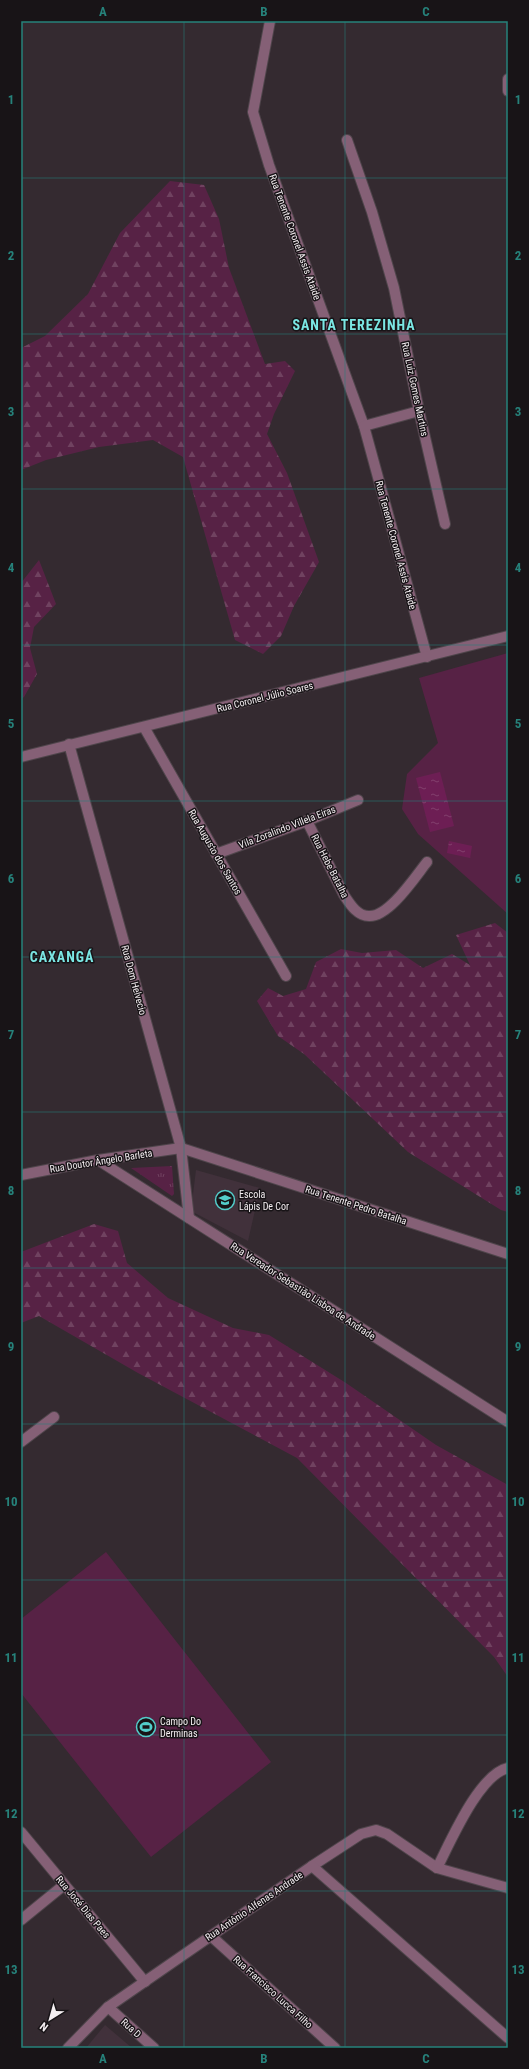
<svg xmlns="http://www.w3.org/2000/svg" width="529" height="2069" font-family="'Roboto Condensed',sans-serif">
  <defs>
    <pattern id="grass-tufts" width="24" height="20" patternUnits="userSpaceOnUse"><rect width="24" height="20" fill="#572245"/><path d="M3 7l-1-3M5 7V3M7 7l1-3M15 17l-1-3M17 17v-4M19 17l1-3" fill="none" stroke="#704260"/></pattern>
    <pattern id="forest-firs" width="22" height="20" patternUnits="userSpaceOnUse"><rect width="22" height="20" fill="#572245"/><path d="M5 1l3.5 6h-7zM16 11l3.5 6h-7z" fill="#704260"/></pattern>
    <pattern id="water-ripples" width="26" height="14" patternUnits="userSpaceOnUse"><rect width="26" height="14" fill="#6d1e54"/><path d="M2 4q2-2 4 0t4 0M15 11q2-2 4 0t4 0" fill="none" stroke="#823f6d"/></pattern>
  </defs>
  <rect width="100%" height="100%" fill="#342a30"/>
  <g fill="#41313b">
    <polygon points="196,1170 260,1188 248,1241 191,1211"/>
    <polygon points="105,2025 132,2048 86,2048"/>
  </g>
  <polygon fill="url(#grass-tufts)" points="172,1166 174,1194 172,1196 131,1168"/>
  <g fill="url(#forest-firs)">
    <polygon points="170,181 204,185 219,219 229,268 265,364 285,361 295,371 274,414 267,434 287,473 319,562 294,606 281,636 263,654 235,640 183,457 153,440 99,447 46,460 21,470 21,348 45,336 88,294 120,233"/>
    <polygon points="39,560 56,604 34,627 30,648 37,674 24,697 21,699 21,583"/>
    <polygon points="495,923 508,933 508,1212 501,1210 408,1152 304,1054 278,1036 257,1001 268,988 283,996 306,989 316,962 341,949 362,953 396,950 423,968 452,954 470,965 456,935"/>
    <polygon points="94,1224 118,1231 127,1263 168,1298 233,1328 269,1335 346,1383 436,1445 508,1485 508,1677 494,1657 297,1458 138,1373 39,1316 21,1323 21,1252"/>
  </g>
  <g fill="#572245">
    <polygon points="508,653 508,914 418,834 402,809 407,774 438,743 419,678"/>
    <polygon points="106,1552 271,1762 151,1857 21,1693 21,1619"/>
  </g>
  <g fill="url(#water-ripples)">
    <polygon points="440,772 454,826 430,832 416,778"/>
    <polygon points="449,841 472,846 470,858 447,853"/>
  </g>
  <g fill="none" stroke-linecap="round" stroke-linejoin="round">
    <g stroke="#4f454b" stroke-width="12">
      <g id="minor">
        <polyline points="270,21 253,112 269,165 364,426 427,657"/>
        <polyline points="508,79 508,91"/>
        <polyline points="347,140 372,212 394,288 419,411 445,524"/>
        <polyline points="364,426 419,411"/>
        <polyline points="144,727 286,976"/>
        <polyline points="69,744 181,1148 189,1218"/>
        <polyline points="21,757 508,636"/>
        <path d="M307,821L344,895C350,904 357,916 369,916C389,917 415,877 427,862"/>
        <polyline points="216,854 307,821 358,800"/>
        <polyline points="98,1160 508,1422"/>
        <polyline points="21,1175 98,1160 181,1148 508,1254"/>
        <polyline points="21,1442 54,1417"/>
        <polyline points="21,1832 145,1982"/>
        <polyline points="312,1866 361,1834 376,1830 387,1834 437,1868 508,1888"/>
        <path d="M437,1868C450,1843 479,1774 508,1768"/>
        <polyline points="21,1920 64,1885"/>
        <polyline points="211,1936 335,2048"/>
        <polyline points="108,2007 154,2048"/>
        <polyline points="68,2048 108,2007 312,1866 508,2038"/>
      </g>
    </g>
    <use href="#minor" stroke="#856076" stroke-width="10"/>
  </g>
  <path fill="none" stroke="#26827b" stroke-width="1" stroke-opacity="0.55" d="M184,21V2048M345,21V2048M21,178H508M21,334H508M21,489H508M21,645H508M21,801H508M21,957H508M21,1112H508M21,1268H508M21,1424H508M21,1580H508M21,1735H508M21,1891H508"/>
  <defs>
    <g id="school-ring" transform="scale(1)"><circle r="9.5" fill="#181417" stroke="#53cdca" stroke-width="1.5"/><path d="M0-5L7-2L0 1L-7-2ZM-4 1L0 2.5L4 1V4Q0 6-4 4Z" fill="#53cdca"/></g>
    <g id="stadium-ring" transform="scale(1)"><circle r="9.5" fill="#181417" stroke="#53cdca" stroke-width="1.5"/><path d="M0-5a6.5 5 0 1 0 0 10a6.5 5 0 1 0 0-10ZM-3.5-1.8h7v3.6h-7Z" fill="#53cdca"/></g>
  </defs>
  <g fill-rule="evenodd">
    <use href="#school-ring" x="225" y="1200"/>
    <use href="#stadium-ring" x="146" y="1727"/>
  </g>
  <g text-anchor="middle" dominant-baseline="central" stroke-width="3" stroke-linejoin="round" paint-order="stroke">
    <g font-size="10" fill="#f4eef1" stroke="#181417">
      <text transform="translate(295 237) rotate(70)">Rua Tenente Coronel Assis Ataide</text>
      <text transform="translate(415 389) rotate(78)">Rua Luiz Gomes Martins</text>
      <text transform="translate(396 545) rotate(75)">Rua Tenente Coronel Assis Ataide</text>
      <text transform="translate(265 697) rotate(-14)">Rua Coronel Júlio Soares</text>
      <text transform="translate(287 827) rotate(-21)">Vila Zoralindo Villela Eiras</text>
      <text transform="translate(215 852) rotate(60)">Rua Augusto dos Santos</text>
      <text transform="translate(330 866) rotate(63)">Rua Hebe Batalha</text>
      <text transform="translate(134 980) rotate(75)">Rua Dom Helvecio</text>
      <text transform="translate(101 1161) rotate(-9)">Rua Doutor Ângelo Barleta</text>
      <text transform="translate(356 1205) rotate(18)">Rua Tenente Pedro Batalha</text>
      <text transform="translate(303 1291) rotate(33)">Rua Vereador Sebastião Lisboa de Andrade</text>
      <text transform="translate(254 1906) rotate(-34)">Rua Antônio Alfenas Andrade</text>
      <text transform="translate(83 1907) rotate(50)">Rua José Dias Paes</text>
      <text transform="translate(273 1992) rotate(42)">Rua Francisco Lucca Filho</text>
      <text transform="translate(131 2028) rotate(42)">Rua D</text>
    </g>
    <g font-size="10" fill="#f4eef1" stroke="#181417" text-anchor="start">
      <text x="239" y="1194">Escola<tspan x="239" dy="12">Lápis De Cor</tspan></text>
      <text x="160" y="1721">Campo Do<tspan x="160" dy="12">Derminas</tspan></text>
    </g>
    <g font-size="14" font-weight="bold" letter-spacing="1" fill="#7be7e4" stroke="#181417">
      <text x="354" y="325">SANTA TEREZINHA</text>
      <text x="62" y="957">CAXANGÁ</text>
    </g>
  </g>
  <rect width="529" height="2069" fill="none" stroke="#181417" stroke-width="44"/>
  <g transform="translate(50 2019) rotate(217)" stroke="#181417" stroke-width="3" paint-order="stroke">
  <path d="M0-3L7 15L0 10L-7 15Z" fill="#f4eef1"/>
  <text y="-6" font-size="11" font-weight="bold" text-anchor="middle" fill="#f4eef1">N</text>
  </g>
  <rect x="22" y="22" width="485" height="2025" fill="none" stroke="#26827b" stroke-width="1.5"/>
  <g font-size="13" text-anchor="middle" font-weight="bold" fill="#26827b">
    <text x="103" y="16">A</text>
    <text x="264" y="16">B</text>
    <text x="426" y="16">C</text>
    <text x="11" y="104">1</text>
    <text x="518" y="104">1</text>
    <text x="11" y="260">2</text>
    <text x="518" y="260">2</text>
    <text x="11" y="416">3</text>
    <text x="518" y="416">3</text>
    <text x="11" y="572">4</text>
    <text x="518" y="572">4</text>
    <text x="11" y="728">5</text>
    <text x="518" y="728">5</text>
    <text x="11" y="883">6</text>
    <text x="518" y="883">6</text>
    <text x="11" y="1039">7</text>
    <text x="518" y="1039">7</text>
    <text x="11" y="1195">8</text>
    <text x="518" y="1195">8</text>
    <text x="11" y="1351">9</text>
    <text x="518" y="1351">9</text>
    <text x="11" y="1506">10</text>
    <text x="518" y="1506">10</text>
    <text x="11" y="1662">11</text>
    <text x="518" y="1662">11</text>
    <text x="11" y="1818">12</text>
    <text x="518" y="1818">12</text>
    <text x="11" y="1974">13</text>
    <text x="518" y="1974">13</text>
    <text x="103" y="2063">A</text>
    <text x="264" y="2063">B</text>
    <text x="426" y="2063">C</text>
  </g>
</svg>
